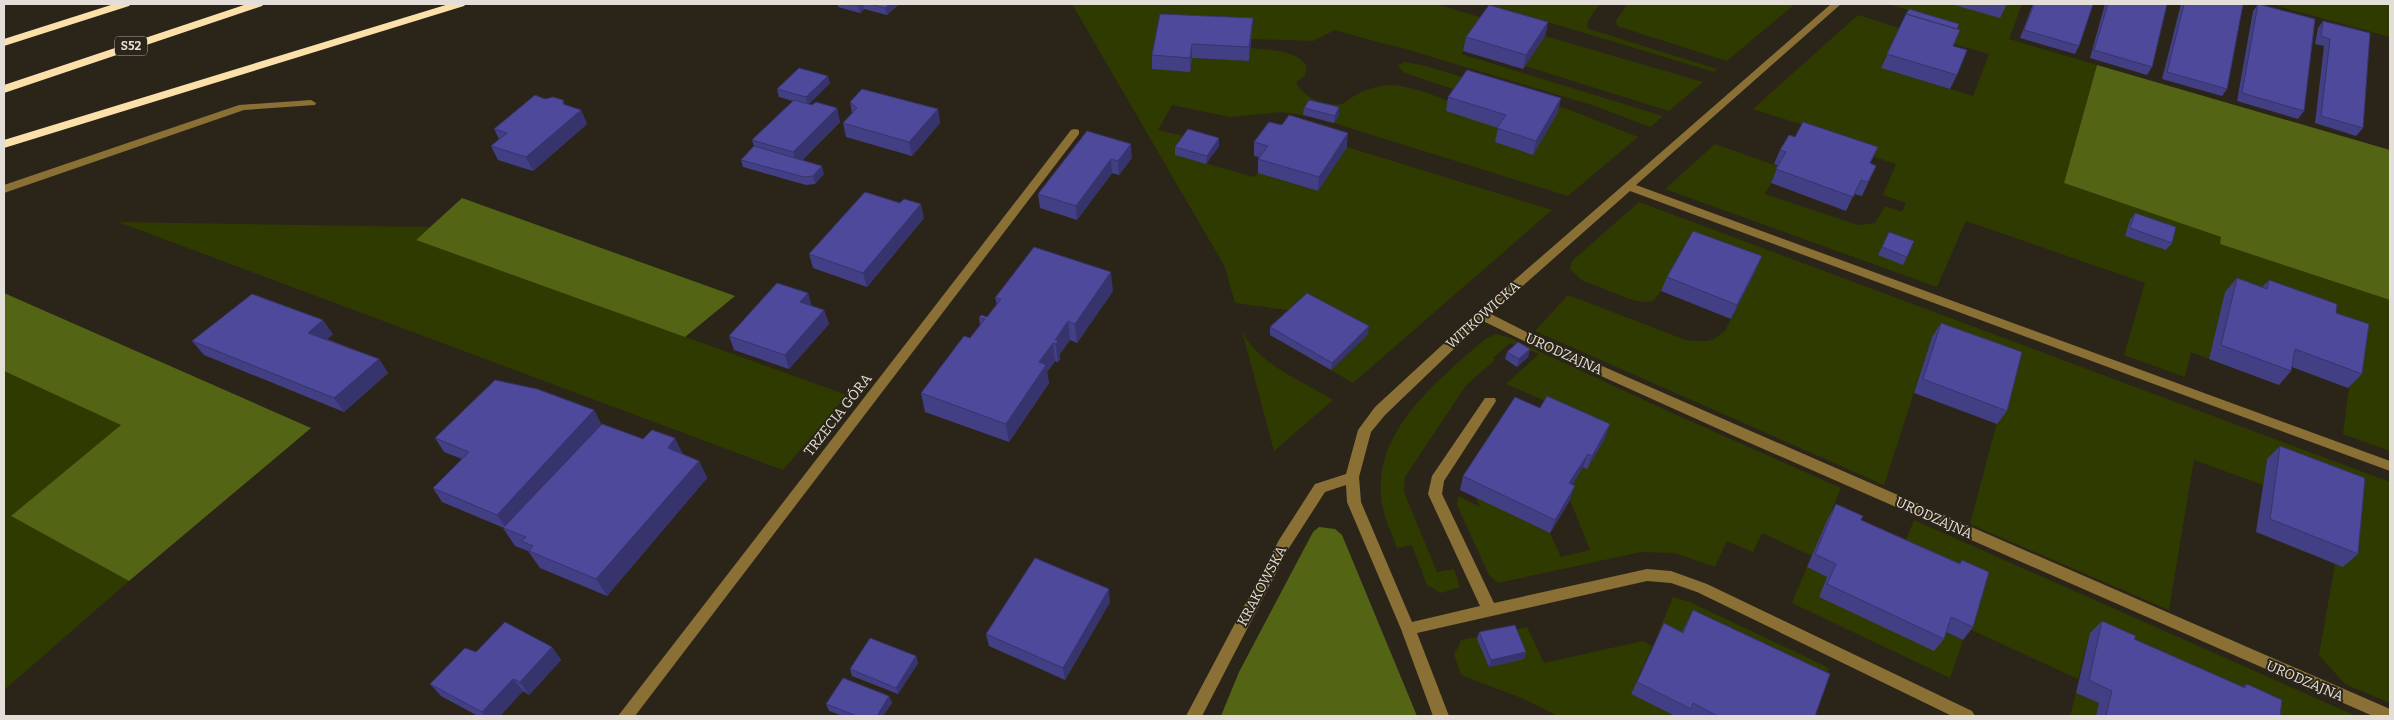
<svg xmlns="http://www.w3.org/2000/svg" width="2394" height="720" font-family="Bitter,serif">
  <rect width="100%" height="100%" fill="#2b2519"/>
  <g fill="#2f3a00">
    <path d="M1072,4H1436L1486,19L1461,54L1663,116L1650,127L1595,106L1402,48C1379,43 1358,36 1335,30L1313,41L1251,39L1161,27L1190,72L1192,58L1249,61L1250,48C1269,50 1295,49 1307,66L1305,76L1296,82C1302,97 1326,107 1341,104C1346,103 1350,98 1354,96C1366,89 1377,86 1390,85C1402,85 1413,89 1424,92C1467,106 1498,125 1532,155L1459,91L1411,75L1402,71L1398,65L1405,62L1426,66L1570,110L1638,137L1568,196L1334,123L1338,115L1309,107L1303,115L1281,112L1230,117L1172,105L1158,130L1188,137L1176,155L1254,177L1258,173L1318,191L1347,147L1552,210L1353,383L1331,370L1367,334L1295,311L1235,303L1225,267Z"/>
    <polygon points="1488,4 1599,5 1588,21 1587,27 1589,29 1717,69 1714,72"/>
    <polygon points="1627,4 1795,4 1727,61 1617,26 1616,21"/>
    <polygon points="1888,4 2022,4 2009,39 2097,65 2064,183 2222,237 2220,244 2390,300 2390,451 2343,434 2351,373 2225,293 2209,359 2191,352 2185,377 2124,355 2145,283 1966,221 1937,287 1665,189 1715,144 1780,167 1765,194 1858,225 1875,223 1885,206 1902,212 1906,203 1883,195 1896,164 1799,132 1803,125 1753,109 1858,15 1899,28 1881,68 1973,96 1989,54 1950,43 1908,10"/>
    <polygon points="2270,4 2390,4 2390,37"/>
    <polygon points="1545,36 1703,82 1669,111 1525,66"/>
    <polygon points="1639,202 2390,482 2390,703 2345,684 2319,655 2335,564 2343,566 2267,459 2263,485 2194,460 2169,610 1970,524 2012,366 1932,337 1884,485 1535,331 1568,295 1683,339 1692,341 1707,341 1714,339 1725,331 1755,270 1661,291 1654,300 1648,302 1635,301 1581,280 1570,269 1572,261"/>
    <polygon points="118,222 430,227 416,240 847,395 783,470"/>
    <path d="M1242,331C1257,363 1303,382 1333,400L1274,451Z"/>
    <path d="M1496,334L1508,337L1670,412L1841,488L1812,556L1762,533L1753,552L1727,541L1715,567L1675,553L1641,552L1498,583L1489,575L1457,505L1458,496L1480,507L1476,497L1550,533L1561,557L1590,550L1570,500L1565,497L1564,409L1506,384L1539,354L1510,343L1493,358L1495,360L1467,384L1405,477L1404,492L1437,572L1454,569L1460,587L1441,593L1427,585L1412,545L1397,548C1391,531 1382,514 1381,496C1376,427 1439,380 1485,339Z"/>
    <polygon points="4,371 122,425 11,516 129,581 4,690"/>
    <polygon points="1914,520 2356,716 2266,716 2090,634 2078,679 1965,627 1900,555"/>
    <polygon points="1807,567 1827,577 1819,597 1941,630 1963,640 1950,678 1792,603"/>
    <polygon points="1673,597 1690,602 1829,668 1821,687 1677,645 1657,636"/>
    <polygon points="1527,627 1544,663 1643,641 1652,646 1631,694 1675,716 1558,716 1524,699 1461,675 1454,654 1461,642 1460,640 1477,637 1477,639"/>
    <polygon points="2076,693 2099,703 2096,716 2070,716"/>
  </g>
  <g fill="#536415">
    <polygon points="2097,65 2390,150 2390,300 2220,244 2221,237 2064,183"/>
    <polygon points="462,198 735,296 685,337 416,240"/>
    <polygon points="4,293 311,428 129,581 11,516 121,425 4,371"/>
    <polygon points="1319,527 1335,529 1342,535 1417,716 1221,716 1239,672 1313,532"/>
  </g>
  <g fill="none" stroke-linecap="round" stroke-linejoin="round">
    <g fill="#8b7035" fill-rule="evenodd">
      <polygon points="1831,4 1841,4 1636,185 2390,461 2390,471 1630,191 1491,314 1538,338 1753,432 2390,709 2390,716 2373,716 1743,440 1530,344 1483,321 1385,415 1371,432 1359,477 1361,502 1412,622 1480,606 1428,494 1432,476 1485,398 1495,398 1496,401 1444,481 1442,494 1494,603 1647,569 1671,571 1707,584 1972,711 1975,716 1952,716 1697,592 1671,583 1647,581 1417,633 1449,716 1433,716 1401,629 1347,502 1346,485 1325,492 1289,548 1202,716 1186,716 1279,540 1315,484 1346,474 1358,430 1375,407 1478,312"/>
      <polygon points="311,100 316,103 315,105 244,110 4,193 4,185 239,105"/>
      <polygon points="1075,129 1079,130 1079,134 635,716 618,716 1071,130"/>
    </g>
    <g fill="#fbe0aa" fill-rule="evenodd">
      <polygon points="114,4 131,4 129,6 4,46 4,39"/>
      <polygon points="247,4 264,4 262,6 4,93 4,85"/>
      <polygon points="449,4 466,4 464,6 4,148 4,140"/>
    </g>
  </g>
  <g fill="#433f84">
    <polygon points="838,4 899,4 887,15 864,9 860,13 838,7"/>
    <polygon points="1951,4 2007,4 2000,18"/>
    <polygon points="2033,4 2093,4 2079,46 2075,54 2020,38"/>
    <polygon points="2105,4 2167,4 2152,67 2147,75 2090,58"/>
    <polygon points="2181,4 2243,4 2227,89 2222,96 2162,79"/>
    <polygon points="2258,4 2304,111 2298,119 2237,101 2253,11"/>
    <polygon points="1160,14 1252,32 1249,61 1192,58 1190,72 1152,69 1152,55"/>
    <polygon points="1906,14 1957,29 1953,46 1957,75 1950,89 1881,68"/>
    <polygon points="2323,21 2363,128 2356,136 2315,123 2324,46 2315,44 2318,28"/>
    <polygon points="1548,22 1545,36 1523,69 1463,51 1466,37"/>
    <polygon points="830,83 809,104 837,108 840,122 802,160 824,174 815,184 806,185 743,167 741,160 754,146 752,140 793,101 779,97 777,89"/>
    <polygon points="1448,97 1558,112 1533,155 1495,142 1498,128 1446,111"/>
    <polygon points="545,99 563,100 565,105 581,110 587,124 533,171 498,160 491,146 499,139 494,129"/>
    <polygon points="850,102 938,109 940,123 912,156 846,137 843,123 852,113"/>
    <polygon points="1339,107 1339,115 1334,123 1303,115 1304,108"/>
    <polygon points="1087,131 1132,158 1119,175 1112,173 1077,220 1040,208 1038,194"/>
    <polygon points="1219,138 1219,146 1206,164 1175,155 1175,147"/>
    <polygon points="1254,142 1347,147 1318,191 1258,173 1258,159 1259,157 1254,156"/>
    <polygon points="1780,150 1870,164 1876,166 1862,196 1854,194 1846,211 1771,183 1778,166 1774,164"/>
    <polygon points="2135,213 2172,243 2166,250 2125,236 2130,220"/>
    <polygon points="924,218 867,287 813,268 809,254"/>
    <polygon points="1889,232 1907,257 1903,265 1878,255"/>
    <polygon points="1756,270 1731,319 1661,291 1667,277"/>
    <polygon points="2237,278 2262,287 2269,280 2336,313 2362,374 2348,388 2292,367 2291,371 2279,385 2209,359 2225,292"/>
    <polygon points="1113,291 1077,343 1070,340 1060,354 1060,359 1058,362 1055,361 1047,372 1049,383 1009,442 925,412 921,393 970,338 980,325 979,318 987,317 997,305 995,298"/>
    <polygon points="808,293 811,306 824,310 829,324 789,369 734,350 729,336"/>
    <polygon points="1941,323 2007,411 1997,424 1914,393 1932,337"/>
    <polygon points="1270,327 1368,334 1331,370 1270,335"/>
    <polygon points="333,334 327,339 379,359 388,373 344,412 204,355 192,341"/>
    <polygon points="1530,349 1528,357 1517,367 1505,359 1507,352"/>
    <polygon points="594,410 601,424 585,442 683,454 699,461 707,478 607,596 540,568 528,551 515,546 503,528 504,528 442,502 433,488 462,459 444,452 435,438"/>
    <polygon points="1605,438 1587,469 1583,467 1572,485 1570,500 1550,533 1460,490 1463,476"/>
    <polygon points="2280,446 2358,554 2343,567 2256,532 2267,459"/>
    <polygon points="1836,504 1861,520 1959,563 1962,560 1973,627 1963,640 1946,632 1944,639 1934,651 1819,597 1827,577 1807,567 1828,518"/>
    <polygon points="1110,602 1065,680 989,646 986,634"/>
    <polygon points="1693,610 1815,716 1675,716 1631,694 1664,623 1682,632"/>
    <polygon points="2102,621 2134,639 2243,687 2247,684 2280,716 2096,716 2099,703 2076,693 2090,633"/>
    <polygon points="1479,632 1526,652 1524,659 1489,667 1477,639"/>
    <polygon points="552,647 561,660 529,695 523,691 500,716 478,716 441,696 430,684 476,652"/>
    <polygon points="916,656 918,663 898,694 852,676 850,669"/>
    <polygon points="889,696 892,703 883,716 843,716 829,711 826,704"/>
  </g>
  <g fill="#37336c">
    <polygon points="860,4 863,4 864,9 860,13 858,6"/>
    <polygon points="890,4 899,4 887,15 885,8"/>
    <polygon points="1253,18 1252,32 1249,61 1249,47"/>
    <polygon points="1548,22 1545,36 1523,69 1526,55"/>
    <polygon points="1192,44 1192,58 1190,72 1190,58"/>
    <polygon points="828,76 830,83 808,105 806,97"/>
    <polygon points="1561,98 1558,112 1533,155 1536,141"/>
    <polygon points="1339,107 1339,115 1334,123 1335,116"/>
    <polygon points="837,108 840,122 797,166 793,152"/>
    <polygon points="938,109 940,123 912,156 909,142"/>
    <polygon points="581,110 587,124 533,171 526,157"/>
    <polygon points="1348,133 1347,147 1318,191 1319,177"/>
    <polygon points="1219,138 1219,146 1206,164 1207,156"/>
    <polygon points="1131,144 1132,158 1119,175 1118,161"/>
    <polygon points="1111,159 1112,173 1077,220 1076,206"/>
    <polygon points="822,166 824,174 815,184 813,176"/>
    <polygon points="921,204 924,218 867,287 863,273"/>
    <polygon points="1762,256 1756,270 1731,319 1737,305"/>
    <polygon points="1111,272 1113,291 1077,343 1075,324"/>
    <polygon points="808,293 812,307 800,302"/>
    <polygon points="824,310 829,324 789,369 785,355"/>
    <polygon points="323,320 333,334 319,347 308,333"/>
    <polygon points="1068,321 1070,340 1060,354 1060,359 1058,362 1055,340"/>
    <polygon points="1369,326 1368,334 1331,370 1332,363"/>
    <polygon points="1053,343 1055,361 1047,372 1049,383 1009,442 1006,424 1039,362"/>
    <polygon points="1530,349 1528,357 1517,367 1519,359"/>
    <polygon points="379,359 388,373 344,412 334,398"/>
    <polygon points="594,410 601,424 506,528 497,515"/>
    <polygon points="1610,424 1605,438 1587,469 1592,456"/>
    <polygon points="675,438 684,456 668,448"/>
    <polygon points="1588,454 1583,467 1565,497 1569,483"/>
    <polygon points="699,461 707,478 607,596 596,579"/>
    <polygon points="1575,486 1570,500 1550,533 1555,520"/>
    <polygon points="1109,589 1110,602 1065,680 1063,668"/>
    <polygon points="552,647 561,660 529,695 520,682"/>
    <polygon points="1526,652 1524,659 1489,667 1491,660"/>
    <polygon points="916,656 918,663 898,694 896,688"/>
    <polygon points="513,679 523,691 500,716 486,716 482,712"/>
    <polygon points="889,696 892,703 883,716 877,716"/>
  </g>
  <g fill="#4e499a" stroke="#37336c">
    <polygon points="851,4 860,4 858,6"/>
    <polygon points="870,4 890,4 885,8"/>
    <polygon points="2034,4 2093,4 2079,46 2024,30"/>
    <polygon points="2108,4 2167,4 2152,67 2094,50"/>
    <polygon points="2184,4 2243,4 2227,89 2167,72"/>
    <polygon points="2258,4 2315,19 2304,111 2242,93"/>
    <polygon points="1489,5 1548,22 1526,55 1466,37"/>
    <polygon points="1909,9 1959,24 1957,29 1906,14"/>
    <polygon points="1160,14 1253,18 1249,47 1192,44 1190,58 1152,55"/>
    <polygon points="1906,14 1960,30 1953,46 1967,50 1957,75 1887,54"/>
    <polygon points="2323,21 2370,33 2363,128 2321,116 2330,39 2321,36"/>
    <polygon points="799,68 828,76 806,97 777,89"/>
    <polygon points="1467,70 1561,98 1536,141 1497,128 1506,115 1448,97"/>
    <polygon points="862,89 938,109 909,142 843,123 857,108 850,102"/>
    <polygon points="535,95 545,99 553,97 563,100 563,104 581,110 526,157 491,146 507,133 494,129"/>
    <polygon points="794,100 812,105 816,102 837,108 793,152 752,140"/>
    <polygon points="1309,100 1339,107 1335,116 1304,108"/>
    <polygon points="1289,115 1348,133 1319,177 1258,159 1268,146 1254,142 1269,122 1282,125"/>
    <polygon points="1803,122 1878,147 1870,163 1876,166 1868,182 1861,180 1853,197 1776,169 1786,152 1780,150 1789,135 1795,137"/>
    <polygon points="1188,129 1219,138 1207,156 1175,147"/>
    <polygon points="1087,131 1131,144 1118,161 1111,159 1076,206 1038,194"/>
    <polygon points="754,146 822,166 813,176 804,177 741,160"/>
    <polygon points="865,192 900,203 904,199 921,204 863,273 809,254"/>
    <polygon points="2135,213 2176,227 2172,243 2130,228"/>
    <polygon points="1693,231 1762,256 1737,305 1667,277"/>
    <polygon points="1889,232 1914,241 1907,257 1882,247"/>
    <polygon points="1034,247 1111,272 1075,324 1068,321 1055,340 1058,341 1056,344 1053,343 1039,362 1046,365 1006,424 921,393 964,336 970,338 985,319 979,318 981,315 987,317 1001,299 995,298"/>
    <polygon points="2237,278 2267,289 2269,280 2337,304 2336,313 2369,324 2362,374 2295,349 2291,371 2221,345"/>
    <polygon points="777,283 808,293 800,302 824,310 785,355 729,336"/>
    <polygon points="1307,293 1369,326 1332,363 1270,327"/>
    <polygon points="252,294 323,320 308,333 379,359 334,398 192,341"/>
    <polygon points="1941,323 2022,352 2007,411 1923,379"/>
    <polygon points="1518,342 1530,349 1519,359 1507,352"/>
    <polygon points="495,380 537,389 594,410 497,515 433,488 469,452 435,438"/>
    <polygon points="1547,396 1610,424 1592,456 1588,454 1569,483 1575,486 1555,520 1463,476 1515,397 1540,408"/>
    <polygon points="602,424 643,439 652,430 675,438 668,448 699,461 596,579 529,551 533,546 521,541 526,537 503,528"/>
    <polygon points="2280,446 2365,478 2358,554 2270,519"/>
    <polygon points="1836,504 1863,516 1861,520 1910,542 1960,564 1962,560 1989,572 1973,627 1951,617 1944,639 1827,584 1836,564 1815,554"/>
    <polygon points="1035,558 1109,589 1063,668 986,634"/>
    <polygon points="1693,610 1830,674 1815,716 1718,716 1693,703 1691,709 1637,682 1664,623 1683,633"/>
    <polygon points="2102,621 2136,636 2134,639 2245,688 2247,684 2282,700 2280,716 2108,716 2106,715 2112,691 2089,680"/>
    <polygon points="505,622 552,647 520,682 513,679 482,712 430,684 465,648 476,652"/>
    <polygon points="1515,625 1526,652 1491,660 1479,632"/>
    <polygon points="870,638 916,656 896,688 850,669"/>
    <polygon points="843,678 889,696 877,716 857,716 826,704"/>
  </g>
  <g text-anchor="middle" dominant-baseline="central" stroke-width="4" stroke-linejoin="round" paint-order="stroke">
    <rect fill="#2b2519" stroke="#aca79f" stroke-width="1" x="115" y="36.5" width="32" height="19" rx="4"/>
    <g font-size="12" font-weight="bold" fill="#e3dfd8">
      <text x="131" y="46">S52</text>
    </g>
    <g font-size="14" fill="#e3dfd8" stroke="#2b2519">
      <text transform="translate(1483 315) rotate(-42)">WITKOWICKA</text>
      <text transform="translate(1564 354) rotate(24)">URODZAJNA</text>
      <text transform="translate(838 415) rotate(-52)">TRZECIA GÓRA</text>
      <text transform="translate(1934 518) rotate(24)">URODZAJNA</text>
      <text transform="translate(1262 586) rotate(-62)">KRAKOWSKA</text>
      <text transform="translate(2305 681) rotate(23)">URODZAJNA</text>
    </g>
  </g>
  <rect width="2394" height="720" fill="none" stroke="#e3dfd8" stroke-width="10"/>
</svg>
